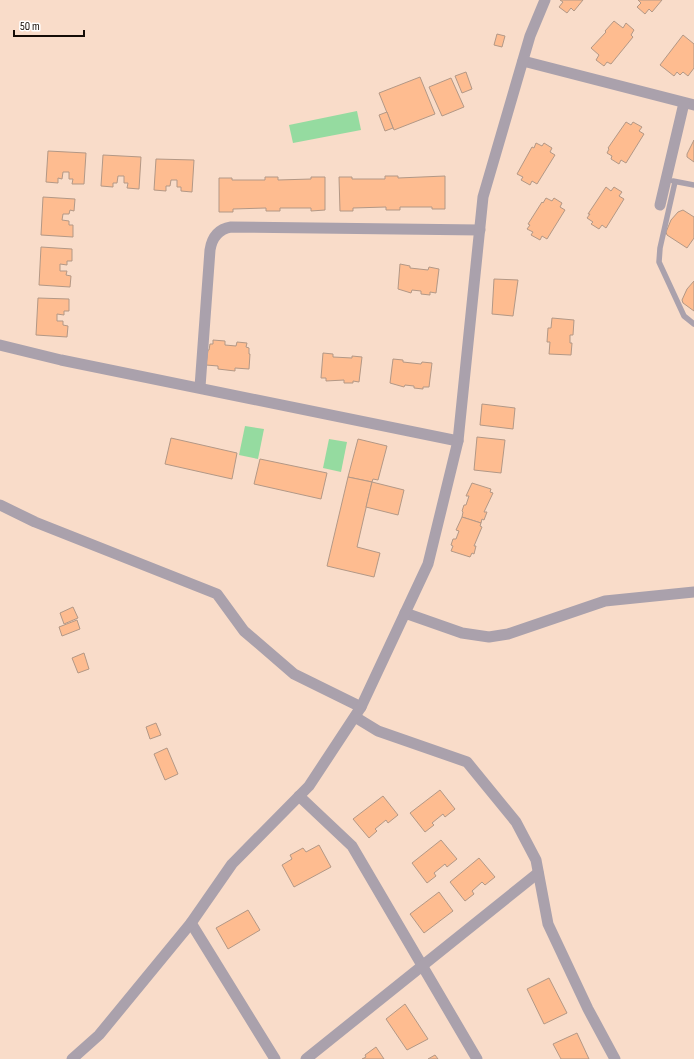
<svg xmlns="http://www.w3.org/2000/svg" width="694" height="1059" font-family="'Sofia Sans Condensed',sans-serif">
  <rect width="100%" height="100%" fill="#f9dcc9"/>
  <g fill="#95dba0">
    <polygon points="357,111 361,130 293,143 289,125"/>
    <polygon points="245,426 264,429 258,459 239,455"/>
    <polygon points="329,439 347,442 341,472 323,468"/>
  </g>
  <g fill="#febc90" stroke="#b39886">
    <polygon points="560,0 583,0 574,11 571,8 567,13 559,7 563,2"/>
    <polygon points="638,0 662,0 652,12 649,9 645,14 637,7 641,3"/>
    <polygon points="614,21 623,28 626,23 634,30 631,35 633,37 611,64 607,62 604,66 596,60 599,55 591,48 606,32 605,31"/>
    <polygon points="497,34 505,36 502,47 494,45"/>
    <polygon points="683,35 694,44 694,68 688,76 683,72 680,75 677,72 674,76 660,65"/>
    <polygon points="466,72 472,89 462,93 455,76"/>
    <polygon points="420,77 435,114 394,130 379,93"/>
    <polygon points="451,78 464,107 442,116 429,87"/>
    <polygon points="387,112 393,128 385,131 379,115"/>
    <polygon points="626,122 631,125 633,122 642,127 639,131 644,134 626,163 621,160 619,164 611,159 612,156 607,153 609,149 608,148"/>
    <polygon points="694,140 694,162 687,157 687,154"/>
    <polygon points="536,143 542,146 544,143 552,148 550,152 555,155 537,184 532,181 530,185 521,180 523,177 517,174 532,147 534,148"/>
    <polygon points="48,151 86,153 84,184 72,184 73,179 69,179 69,172 63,172 62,179 58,178 58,183 46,182"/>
    <polygon points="103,155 141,157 139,189 127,188 128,183 124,183 124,176 118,176 117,183 113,183 113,187 101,186"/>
    <polygon points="156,159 194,160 192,192 181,191 181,187 177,187 177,180 171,180 170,186 166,186 166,191 154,190"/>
    <polygon points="385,176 398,176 398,178 445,176 445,209 432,209 432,207 400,207 400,210 386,210 386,207 353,208 353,211 340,211 339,177 352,177 352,179 385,179"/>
    <polygon points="265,177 278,177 278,180 311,179 311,177 325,177 325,210 311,211 311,208 280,208 280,211 266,211 266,208 233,209 233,212 219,212 219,178 232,178 232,180 265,180"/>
    <polygon points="606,187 611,191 614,187 622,192 619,196 624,199 606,228 602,225 599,229 591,224 593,222 587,218 590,214 588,214"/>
    <polygon points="43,197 75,199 74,211 70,210 69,214 63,214 62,220 69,221 69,225 73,225 73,237 41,235"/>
    <polygon points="546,198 552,201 554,198 562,203 560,207 565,210 547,239 542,236 540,240 531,235 533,232 527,229 530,225 528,224 542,202 543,203"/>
    <polygon points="683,210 694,217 694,238 687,248 667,235 666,232 671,220 678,212"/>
    <polygon points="41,247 72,249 72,261 67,261 67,265 60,264 60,271 67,271 66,275 71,276 70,287 39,285"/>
    <polygon points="400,264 410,266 410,268 428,270 429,267 439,269 436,293 430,292 430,295 421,294 421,291 412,290 411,293 398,289"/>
    <polygon points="494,279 518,280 513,316 492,314"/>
    <polygon points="694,281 694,311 683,303 682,300 687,289"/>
    <polygon points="38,298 69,299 69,311 64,311 64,315 57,314 57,321 63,321 63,325 68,326 67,337 36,335"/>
    <polygon points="552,318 574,320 573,335 570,335 570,343 572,343 571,355 549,354 550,342 547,342 548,328 551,328"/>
    <polygon points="213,340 225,341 225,345 236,346 237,342 247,343 246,347 249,348 249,354 250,354 249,369 235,368 235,371 218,369 218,366 206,365 208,350 209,350 210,344 213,344"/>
    <polygon points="323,353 333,354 333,357 352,358 352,356 362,357 359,382 353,381 353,383 344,383 344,380 326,381 326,378 321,378"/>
    <polygon points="393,359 403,360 403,362 421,364 422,362 432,363 429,387 423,387 423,389 414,388 414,386 405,385 404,387 390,383"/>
    <polygon points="482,404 515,408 513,429 480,425"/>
    <polygon points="477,437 505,440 501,473 474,470"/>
    <polygon points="171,438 237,453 232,479 165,464"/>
    <polygon points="358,439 387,446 378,480 373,479 372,482 348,477"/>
    <polygon points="260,459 327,473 321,499 254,484"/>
    <polygon points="348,477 372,482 357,547 380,553 374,577 327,566"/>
    <polygon points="372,482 404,490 398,515 366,507"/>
    <polygon points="472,483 491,489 490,492 493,493 484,512 487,512 484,520 482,519 481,523 462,517 463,512 462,511 464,505 466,505 469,496 466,496"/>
    <polygon points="462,517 481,523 480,526 482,527 474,546 476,546 474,554 472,553 470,557 451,551 453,546 451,545 453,539 456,539 459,531 456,530"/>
    <polygon points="73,607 78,618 64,624 60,613"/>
    <polygon points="77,620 80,629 62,636 59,627"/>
    <polygon points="84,653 89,669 78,673 72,658"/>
    <polygon points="156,723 161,735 150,739 146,727"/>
    <polygon points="167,748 178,774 165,780 154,754"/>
    <polygon points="440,790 455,809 445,817 443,814 432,823 434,825 425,832 410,813"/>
    <polygon points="383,796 398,815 388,823 386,820 375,829 377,831 369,838 353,819"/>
    <polygon points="441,840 457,859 447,867 445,864 434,873 436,876 427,883 412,863"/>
    <polygon points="319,845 331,867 294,887 282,865 292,859 290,855 303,848 306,852"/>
    <polygon points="479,858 495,877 485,885 482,882 472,891 474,894 465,901 450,882"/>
    <polygon points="439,892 453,911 424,933 410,914"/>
    <polygon points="248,910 260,930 228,949 216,928"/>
    <polygon points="549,978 567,1013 544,1024 527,989"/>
    <polygon points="405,1004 428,1039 407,1050 386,1019"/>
    <polygon points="577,1033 589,1059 561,1059 553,1044"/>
    <polygon points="376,1047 384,1059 362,1059 366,1057 365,1055"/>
    <polygon points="435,1055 438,1059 428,1059"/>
  </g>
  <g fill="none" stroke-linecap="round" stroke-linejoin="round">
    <g stroke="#aaa1ac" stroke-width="5.5">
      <polyline points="673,181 694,185"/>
      <polyline points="675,182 660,248 659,262 684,316 694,324"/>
    </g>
    <g stroke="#aaa1ac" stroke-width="11">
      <polyline points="523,61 694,105"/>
      <polyline points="660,205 684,103"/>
      <polyline points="0,345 61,360 458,441"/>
      <path d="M200,387L210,250C212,237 219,229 231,227L480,230"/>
      <polyline points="0,505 35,522 217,594 244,631 294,674 361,707"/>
      <polyline points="405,613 462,633 489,637 508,634 605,601 694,592"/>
      <polyline points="355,717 378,731 467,762 516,822 536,860 548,924 588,1009 615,1059"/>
      <polyline points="299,796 352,846 477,1059"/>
      <polyline points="191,923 275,1059"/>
      <polyline points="72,1059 99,1035 191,923 232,864 309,786 361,707 428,564 458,441 483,197 530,36 545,0"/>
      <polyline points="306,1059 538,873"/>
    </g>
  </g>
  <path d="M14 30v6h70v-6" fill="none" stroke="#150c06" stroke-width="2"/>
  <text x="20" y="30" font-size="12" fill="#150c06" stroke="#ffffff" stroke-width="3" paint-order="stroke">50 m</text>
</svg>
